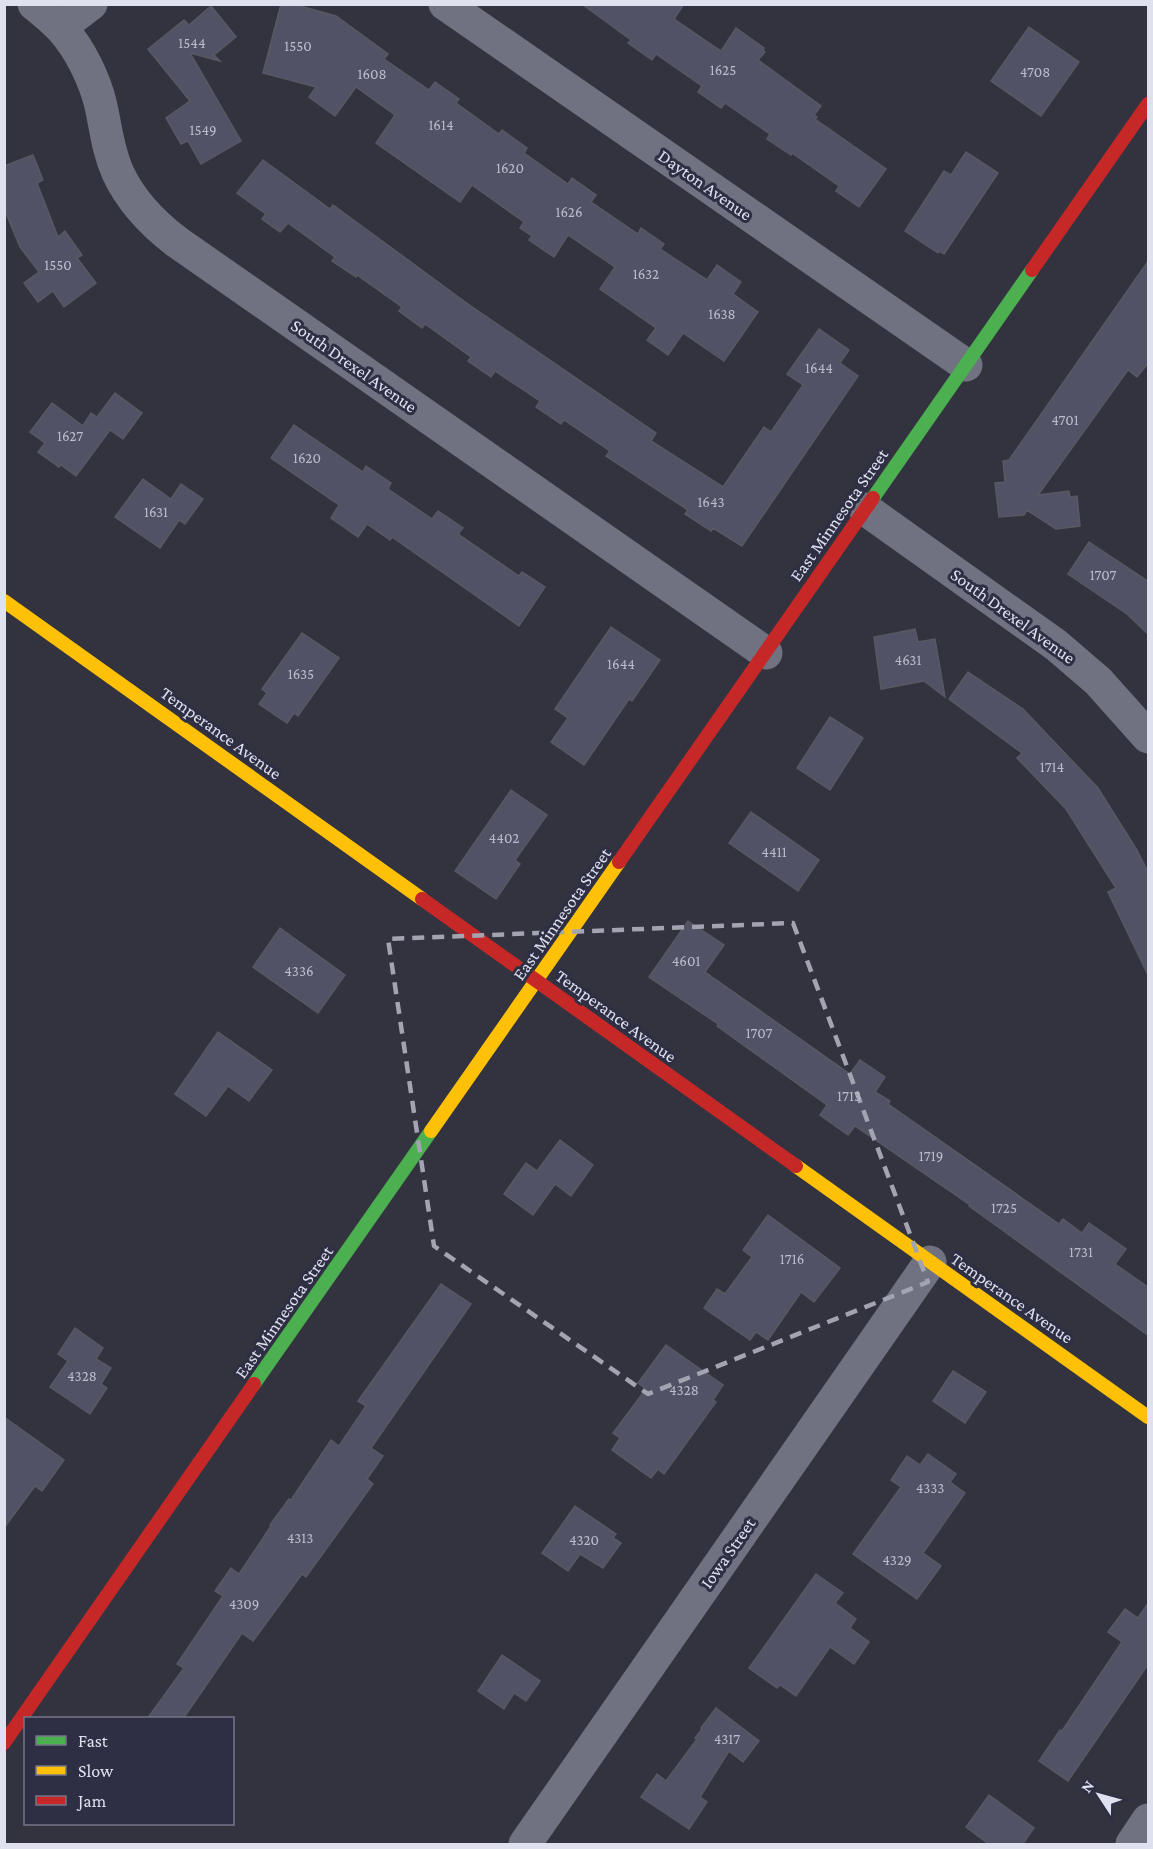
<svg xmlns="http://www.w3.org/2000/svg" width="1153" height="1849" font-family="'Crimson Pro',serif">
  <rect width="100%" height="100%" fill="#33333f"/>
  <g fill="#525266" stroke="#585863" stroke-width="1.5">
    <polygon points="281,4 293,4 336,16 388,54 384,59 429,90 435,82 459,99 456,103 499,134 502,130 527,148 524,153 568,184 572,178 596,195 591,202 638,234 641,228 664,244 660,249 707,280 717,265 741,282 733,294 758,312 724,361 683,333 668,355 647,340 656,328 600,289 615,267 568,235 554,257 529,240 532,236 520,228 524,222 472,185 460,202 376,143 395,115 356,87 335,116 309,97 316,87 263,73"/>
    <polygon points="582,4 684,4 674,19 721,51 736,28 764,48 763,50 765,52 758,60 821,106 814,115 817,117 815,119 886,169 859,207 836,191 839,186 792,153 791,155 767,139 770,134 725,103 721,108 698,92 702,86 656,54 652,60 628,43 631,40"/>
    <polygon points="211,6 236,37 214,55 220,61 190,53 241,141 201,164 188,141 181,144 166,118 190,101 148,49 184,20 189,25"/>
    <polygon points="1029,27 1079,62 1041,116 991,81"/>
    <polygon points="966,152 998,173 944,254 939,251 938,253 905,231 944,171 951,175"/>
    <polygon points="33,155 43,180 37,183 58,237 65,231 82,255 77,258 96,283 64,307 53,291 38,302 24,283 39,272 20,247 4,208 4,166"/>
    <polygon points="263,160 330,209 333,205 468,304 656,433 651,441 723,487 764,427 771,432 803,385 787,374 819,329 849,350 840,363 858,376 742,546 713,528 711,531 685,514 688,510 606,456 610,451 564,420 561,424 536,407 540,401 495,371 491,377 468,361 471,357 425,324 422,328 399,311 402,307 357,275 356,277 332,261 335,257 288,223 280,232 262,219 266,214 237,193"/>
    <polygon points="1149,260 1149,362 1137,377 1128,370 1038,495 1069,491 1070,497 1077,496 1080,526 1056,529 1027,510 1024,515 999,517 995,483 1005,482 1003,461 1009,460"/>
    <polygon points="115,393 142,413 123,439 110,430 76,476 61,465 59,467 38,452 45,443 30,432 52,403 83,426 91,413 97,417"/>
    <polygon points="294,425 363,472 366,466 391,483 388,489 432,519 438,511 463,528 458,534 519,576 522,572 545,587 519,626 392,537 390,540 367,524 358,537 331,518 339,505 271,458"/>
    <polygon points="143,479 171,499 181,484 203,499 185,524 179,520 160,548 115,517"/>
    <polygon points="1089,542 1149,582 1149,635 1127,614 1068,574"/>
    <polygon points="611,627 660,660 632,701 629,699 584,765 551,742 568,718 555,709"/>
    <polygon points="915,629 918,642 935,639 945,697 924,681 881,689 874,637"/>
    <polygon points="302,633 339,658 298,716 294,713 287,723 259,704 267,693 262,689"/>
    <polygon points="968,672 1023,709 1098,788 1137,850 1149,874 1149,977 1108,892 1116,888 1066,809 1017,758 1022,753 949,699"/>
    <polygon points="830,717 863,738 830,790 797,768"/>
    <polygon points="511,790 547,815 515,860 520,864 496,899 455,871"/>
    <polygon points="751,812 819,860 798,891 729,843"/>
    <polygon points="688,921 724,945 705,972 850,1074 860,1060 885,1077 875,1092 890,1101 888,1104 1059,1224 1063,1219 1082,1233 1089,1223 1126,1249 1115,1264 1149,1288 1149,1336 969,1206 970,1205 855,1126 848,1135 820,1115 827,1105 717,1026 718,1024 649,977"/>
    <polygon points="280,928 345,975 318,1013 253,967"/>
    <polygon points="218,1032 272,1070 249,1101 228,1086 206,1116 175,1094"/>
    <polygon points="560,1140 593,1165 571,1196 555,1184 533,1215 504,1194 526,1163 537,1171"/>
    <polygon points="768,1215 840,1268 814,1302 801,1292 768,1340 756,1332 750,1340 704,1308 717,1289 725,1294 752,1257 743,1250"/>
    <polygon points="441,1284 471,1304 371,1448 383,1456 367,1479 373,1484 306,1577 302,1574 253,1641 242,1633 183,1719 147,1719 184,1668 177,1664 223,1596 215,1591 231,1568 239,1574 271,1526 270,1525 289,1499 291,1500 331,1440 339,1446 366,1406 358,1401"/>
    <polygon points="75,1328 103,1348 96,1359 111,1368 101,1384 107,1388 90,1414 50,1387 68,1361 58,1354"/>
    <polygon points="666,1345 723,1385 713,1400 716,1402 664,1474 658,1469 651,1478 612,1450 620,1438 613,1433 646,1389 638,1383"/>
    <polygon points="953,1371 986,1392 965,1423 933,1401"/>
    <polygon points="4,1417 64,1460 42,1491 35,1486 4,1528"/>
    <polygon points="928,1454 956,1474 950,1482 965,1493 923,1553 941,1566 917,1599 853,1554 901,1487 891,1480 907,1456 920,1465"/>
    <polygon points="575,1506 616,1534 613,1538 621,1543 603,1568 580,1554 568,1571 542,1553"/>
    <polygon points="816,1574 843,1593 835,1603 856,1619 850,1628 869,1642 854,1664 830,1647 796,1696 780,1685 777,1688 749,1668"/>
    <polygon points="1149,1602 1149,1663 1068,1781 1039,1761 1060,1730 1062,1731 1122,1642 1108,1632 1125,1609 1138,1618"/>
    <polygon points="502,1655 540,1681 526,1701 514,1693 504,1709 478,1691"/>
    <polygon points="716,1708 759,1741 743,1762 729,1751 700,1797 707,1802 689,1829 641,1797 657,1774 666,1781 697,1739 695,1738 702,1729 701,1728"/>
    <polygon points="989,1795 1034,1828 1022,1845 990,1845 966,1827"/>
  </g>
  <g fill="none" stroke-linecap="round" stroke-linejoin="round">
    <g stroke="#707181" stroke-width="33">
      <path d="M34,4C44,12 54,20 62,29C80,49 95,80 101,106C106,129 108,151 118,173C131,201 152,223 177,242L766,653"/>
      <polyline points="445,4 966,365"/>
      <polyline points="61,27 91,4"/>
      <polyline points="865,509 1056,645 1098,681 1148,737"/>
      <polyline points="525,1844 930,1262"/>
      <polyline points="1132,1844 1148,1820"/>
    </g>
    <g stroke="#4caf50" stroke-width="14">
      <polyline points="873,498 1032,270"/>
      <polyline points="254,1384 431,1131"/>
    </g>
    <g stroke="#ffc107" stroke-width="14">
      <polyline points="4,601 422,899"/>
      <polyline points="431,1131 619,862"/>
      <polyline points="796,1166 1148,1417"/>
    </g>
    <g stroke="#c62828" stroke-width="14">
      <polyline points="1032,270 1148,104"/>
      <polyline points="619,862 873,498"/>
      <polyline points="422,899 796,1166"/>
      <polyline points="4,1743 254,1384"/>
    </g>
  </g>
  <path fill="none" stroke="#a3a4b1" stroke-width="4.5" stroke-dasharray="12 8" stroke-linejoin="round" d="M793,923L928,1282L648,1394L434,1246L388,939Z"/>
  <g text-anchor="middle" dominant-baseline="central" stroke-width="6" stroke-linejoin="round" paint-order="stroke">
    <g font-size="15" fill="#bcbdcc">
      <text x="192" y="43">1544</text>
      <text x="298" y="46">1550</text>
      <text x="723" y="70">1625</text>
      <text x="1035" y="72">4708</text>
      <text x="372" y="74">1608</text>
      <text x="441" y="125">1614</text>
      <text x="203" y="130">1549</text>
      <text x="510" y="168">1620</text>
      <text x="569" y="212">1626</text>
      <text x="58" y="265">1550</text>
      <text x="646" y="274">1632</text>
      <text x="722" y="314">1638</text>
      <text x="819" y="368">1644</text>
      <text x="1065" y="420">4701</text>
      <text x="70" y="436">1627</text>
      <text x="307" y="458">1620</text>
      <text x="711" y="502">1643</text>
      <text x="156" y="512">1631</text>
      <text x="1103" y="575">1707</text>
      <text x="908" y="660">4631</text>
      <text x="621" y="664">1644</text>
      <text x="301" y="674">1635</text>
      <text x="1052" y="767">1714</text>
      <text x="504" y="838">4402</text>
      <text x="774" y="852">4411</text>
      <text x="686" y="961">4601</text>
      <text x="299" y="971">4336</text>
      <text x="759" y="1033">1707</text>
      <text x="849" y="1096">1713</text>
      <text x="931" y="1156">1719</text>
      <text x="1004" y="1208">1725</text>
      <text x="1081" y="1252">1731</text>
      <text x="792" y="1259">1716</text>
      <text x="82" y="1376">4328</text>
      <text x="684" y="1390">4328</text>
      <text x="930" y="1488">4333</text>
      <text x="300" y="1538">4313</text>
      <text x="584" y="1540">4320</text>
      <text x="897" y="1560">4329</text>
      <text x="244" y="1604">4309</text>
      <text x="727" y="1739">4317</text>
    </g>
    <g font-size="18" fill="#dfe1ee" stroke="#2e2f44">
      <text transform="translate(705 185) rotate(35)">Dayton Avenue</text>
      <text transform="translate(354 366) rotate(35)">South Drexel Avenue</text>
      <text transform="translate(839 515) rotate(-55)">East Minnesota Street</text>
      <text transform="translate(1013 616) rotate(36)">South Drexel Avenue</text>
      <text transform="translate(221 733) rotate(36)">Temperance Avenue</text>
      <text transform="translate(562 914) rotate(-55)">East Minnesota Street</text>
      <text transform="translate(616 1016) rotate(36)">Temperance Avenue</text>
      <text transform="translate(1012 1298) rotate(35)">Temperance Avenue</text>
      <text transform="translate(284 1312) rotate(-55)">East Minnesota Street</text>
      <text transform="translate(728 1553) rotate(-55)">Iowa Street</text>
    </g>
  </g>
  <rect width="1153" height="1849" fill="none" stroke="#dfe1ee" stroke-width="12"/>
  <rect x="24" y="1717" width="210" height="108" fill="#2e2f44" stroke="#757688" stroke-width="1.5"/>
  <rect x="36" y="1736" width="30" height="9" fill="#4caf50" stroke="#757688" stroke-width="1.5"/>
  <text x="78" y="1747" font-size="18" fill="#dfe1ee">Fast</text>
  <rect x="36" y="1766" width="30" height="9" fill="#ffc107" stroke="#757688" stroke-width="1.5"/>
  <text x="78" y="1777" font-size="18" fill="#dfe1ee">Slow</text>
  <rect x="36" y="1796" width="30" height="9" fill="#c62828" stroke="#757688" stroke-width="1.5"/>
  <text x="78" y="1807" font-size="18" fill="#dfe1ee">Jam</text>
  <g transform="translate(1099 1795) rotate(306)" stroke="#2e2f44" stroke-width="4.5" paint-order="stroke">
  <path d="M0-4.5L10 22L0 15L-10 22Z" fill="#dfe1ee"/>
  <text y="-9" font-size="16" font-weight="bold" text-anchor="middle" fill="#dfe1ee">N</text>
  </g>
</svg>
